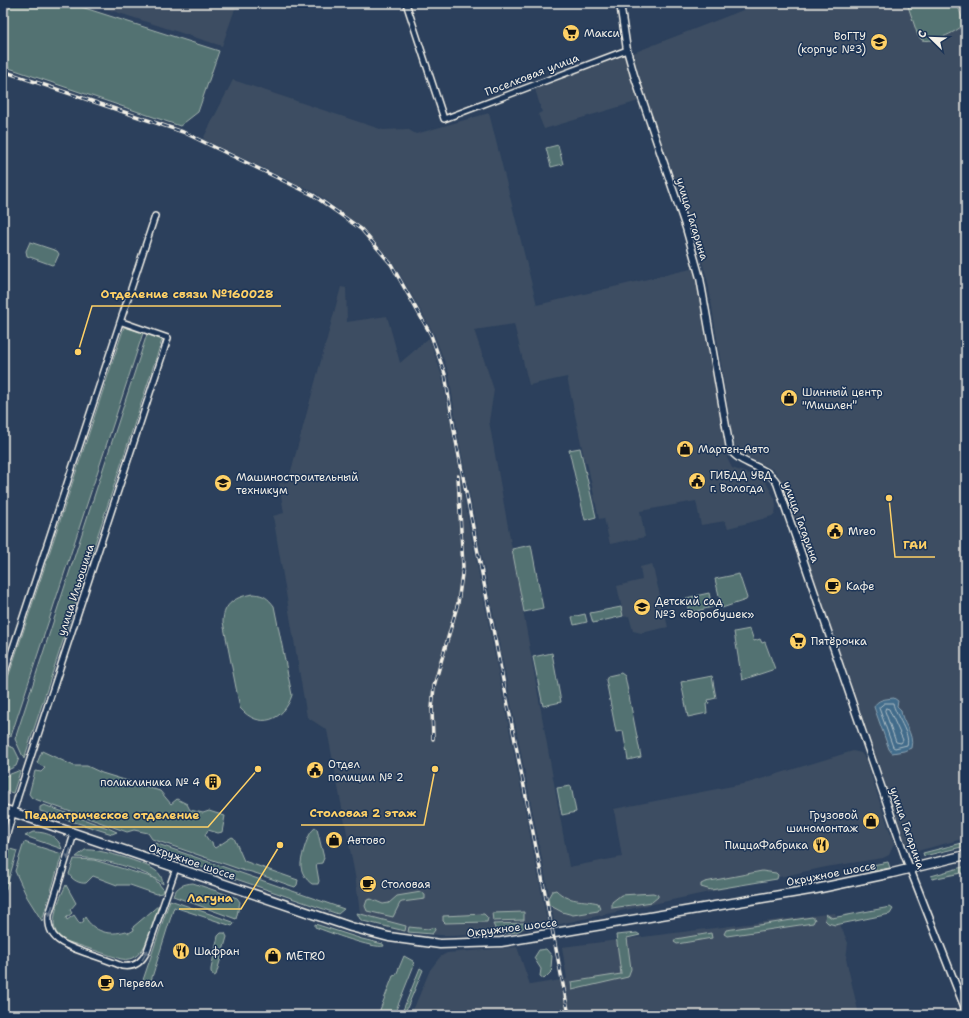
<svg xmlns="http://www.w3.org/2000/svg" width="969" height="1018" font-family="'Shantell Sans',sans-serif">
  <rect width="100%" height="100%" fill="#2c405c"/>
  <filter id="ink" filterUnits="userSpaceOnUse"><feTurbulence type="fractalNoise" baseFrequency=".025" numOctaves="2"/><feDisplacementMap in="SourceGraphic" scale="8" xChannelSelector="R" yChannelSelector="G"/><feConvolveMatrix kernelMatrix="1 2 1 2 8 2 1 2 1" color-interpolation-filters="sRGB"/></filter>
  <g filter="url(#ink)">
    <g fill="#3d4d62">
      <polygon points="88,3 237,3 222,46"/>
      <polygon points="761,3 966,3 966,838 917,851 906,843 779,476 774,470 740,453 734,446 708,282 691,224 646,98 633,53"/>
      <polygon points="625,55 639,101 544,129 538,114 542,112 535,89"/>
      <polygon points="233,80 383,130 407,129 416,134 489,113 537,305 695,268 727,458 732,468 764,479 775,499 776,506 775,513 772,516 748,523 728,528 725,521 701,525 696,501 640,511 645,537 610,544 604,518 599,519 587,462 585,462 567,377 529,385 514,324 474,330 494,390 489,421 569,867 622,857 614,809 748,783 853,751 861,753 865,758 894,844 889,855 883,858 826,867 555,925 458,436 449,374 434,334 394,264 363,228 316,193 203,139"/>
      <polygon points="341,287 346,288 347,322 387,316 400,363 429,338 442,376 463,493 548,926 501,933 452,936 403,932 361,921 355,875 327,730 307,717 273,516 284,513 279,483 288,482"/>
      <polygon points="652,564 668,627 641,633 633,631 629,616 624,617 617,586 642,580 640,567"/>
      <polygon points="835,913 848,943 846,959 859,1015 411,1015 430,970 440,957 447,953 517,947 530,985 567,979 562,947"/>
    </g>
    <g fill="#527272" stroke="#a3b2ad">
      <polygon points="3,3 69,3 219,51 198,112 180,126 3,66"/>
      <path d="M907,3H957L963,21V25C955,33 933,43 922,40L918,36Z"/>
      <polygon points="558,145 563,164 551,167 546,148"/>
      <polygon points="30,242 57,251 59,254 55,263 52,265 27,256 26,251"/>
      <polygon points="124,327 143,333 11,736 3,740 3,693"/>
      <polygon points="147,334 162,340 24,759 15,739 16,736"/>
      <polygon points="580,448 596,517 585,520 569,450"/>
      <polygon points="531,545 543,608 524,612 512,549"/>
      <polygon points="739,574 747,598 746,600 722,608 715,579"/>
      <polygon points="709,593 712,607 689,613 686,598"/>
      <path d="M254,594C264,595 268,598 274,606L292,695C284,721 259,730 240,708L223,622C223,603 237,596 254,594Z"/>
      <polygon points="621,607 623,616 593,623 590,613"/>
      <polygon points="585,614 587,622 574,625 572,617"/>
      <polygon points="750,629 754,641 760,639 762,643 765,642 775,669 742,680 734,632"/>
      <polygon points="552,653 561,702 543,706 533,657"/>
      <polygon points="621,673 625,676 641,757 628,760 623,731 616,732 606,680 608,676"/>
      <polygon points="712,676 716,698 708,700 709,703 706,704 707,713 688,717 681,682"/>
      <polygon points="6,745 14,748 19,758 16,766 6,771 3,770 3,746"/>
      <path d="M42,751L74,766H87L102,773L160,791L171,804L177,799L187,804L190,810L203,813L209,811L225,816L222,832L218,833L208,830L205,835L209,841L212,842L213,846L215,848L232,837L234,838L244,861L295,879L298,880L297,885L295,887C284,884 251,870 245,871L152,839L148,833L134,830L127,832L32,798L29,794L35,771L41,772L45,768L37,763Z"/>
      <polygon points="18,771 20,772 13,793 3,790 3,777"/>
      <polygon points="571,786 576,812 562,815 557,788"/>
      <polygon points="44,805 108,828 117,832 112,834 40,811 40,807"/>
      <path d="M315,828L317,829L324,858L322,863L316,864L319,881L318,884H312C306,880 300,871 301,863C302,854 308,832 315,828Z"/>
      <path d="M33,832C45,832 58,835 62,849L25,836Z"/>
      <polygon points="24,842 62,854 42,921 27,897 15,871"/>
      <polygon points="966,842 966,846 924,856 923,853"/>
      <polygon points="155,843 344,909 338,914 198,866 155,847"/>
      <polygon points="10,849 17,851 3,899 3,869"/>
      <path d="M85,850C97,848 147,863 156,871C161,874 162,879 163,884C146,869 98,858 76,857Z"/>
      <path d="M74,859L94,860L154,878L163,889L162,893L156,894L130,885H117L93,876L86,883C80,884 72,880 69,874Z"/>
      <polygon points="888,862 890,868 871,871 863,869 862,867"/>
      <polygon points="966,866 966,872 932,879 931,876"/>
      <polygon points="762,871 776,873 778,875 777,879 711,890 701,887 701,884 705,882"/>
      <path d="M193,883L237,898L240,902L236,919L173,896C177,886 183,884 193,883Z"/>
      <path d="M66,885L76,903L70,910L72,913L66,918L67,920L74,915L80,924L84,921L83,919L85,917C94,932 109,936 126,931L129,933L134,930L133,927L159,905C152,924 147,964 121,959L66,941C63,939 60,937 58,935C48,923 60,897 66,885Z"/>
      <path d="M556,890C569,903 583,899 598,903L600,908L598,911L573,915L562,912L549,905L548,898L552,891Z"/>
      <polygon points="421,892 425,895 425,899 402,902 400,903 393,917 367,911 365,906 367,900 371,899 383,904 389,903 397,896"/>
      <polygon points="653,893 658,895 658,897 652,902 612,908 612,902 621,895"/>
      <polygon points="170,900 233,922 234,924 232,926 174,907 149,987 142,983"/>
      <polygon points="890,907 893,909 890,914 835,925 828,923 825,920 826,914 832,918"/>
      <polygon points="524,912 524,920 493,921 492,913"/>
      <polygon points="357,913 406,926 405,931 363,921 360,919"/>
      <polygon points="484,914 488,918 487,922 445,923 443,921 443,916"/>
      <polygon points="812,917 815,919 813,923 727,936 724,934 726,930"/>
      <path d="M524,923V927C519,934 505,934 497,932L493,924Z"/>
      <path d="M315,924L362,939L383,944L384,946C373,949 328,932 315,927Z"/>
      <polygon points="409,927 428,929 434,927 435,930 432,934 408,932"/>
      <polygon points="221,933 225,933 227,937 216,975 214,976 211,972 211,969 218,936"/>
      <polygon points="637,933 640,935 627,938 631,969 628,977 572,990 571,982 621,974 616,935"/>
      <polygon points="711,933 712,938 677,944 674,942 676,939"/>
      <polygon points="546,949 552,956 551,968 553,970 544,979 540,976 541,969 534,958 539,950"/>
      <polygon points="404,956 413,961 414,965 394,1015 378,1015 393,976 396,975"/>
      <polygon points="420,968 423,970 404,1015 401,1015"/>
    </g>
    <path fill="#436c8b" stroke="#8aa1b0" d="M894,698L898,701L897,706L901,710C901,722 915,733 911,748L904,751L892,753L889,749L874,707C877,699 886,699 894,698Z"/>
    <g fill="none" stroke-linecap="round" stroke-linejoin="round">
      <g stroke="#adbcc3" stroke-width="1">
        <path d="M885,703H893C895,715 911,734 907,745L895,748L893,747L879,708Z"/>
        <polygon points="886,708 889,709 903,740 901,743 896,742 885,711"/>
      </g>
      <g stroke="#f4f1e8" stroke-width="8">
        <g id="minor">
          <polyline points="406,3 444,119 627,50"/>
          <polyline points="3,678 155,216"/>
          <path d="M74,834L49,915C46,940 66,946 86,953C98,957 110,961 122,966C134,968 142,962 147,951L176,868"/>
          <polyline points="3,848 18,796 168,338 122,322"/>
        </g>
      </g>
      <g stroke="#f4f1e8" stroke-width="9">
        <path id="tertiary" d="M620,3L627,50L634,75L686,228L700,278L730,449C741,466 766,465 777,483L905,856L966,1011"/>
      </g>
      <g stroke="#f4f1e8" stroke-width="11">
        <polyline id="primary" points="3,809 351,927 389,937 440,944 501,942 816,889 892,873 966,855"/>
      </g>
      <use href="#minor" stroke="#1d3557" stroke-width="5"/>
      <use href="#tertiary" stroke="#1d3557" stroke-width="6"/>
      <use href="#primary" stroke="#1d3557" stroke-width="8"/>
      <g stroke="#f4f1e8" stroke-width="3.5">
        <g id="rail">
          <polyline points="3,71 183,132 313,195 361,229 391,264 431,335 445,374 455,436 569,1015"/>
          <polyline points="433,739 432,709 434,686 458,603 463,567 458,476"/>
        </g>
      </g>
      <use href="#rail" stroke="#1d3557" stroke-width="2" stroke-dasharray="6" stroke-linecap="butt"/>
    </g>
    <defs><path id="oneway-solid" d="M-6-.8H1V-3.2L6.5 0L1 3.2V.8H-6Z"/></defs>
    <g fill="#68778a">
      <use href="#oneway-solid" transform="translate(69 854) rotate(106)"/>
      <use href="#oneway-solid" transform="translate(51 911) rotate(106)"/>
      <use href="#oneway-solid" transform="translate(145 955) rotate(-60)"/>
    </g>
  </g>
  <defs>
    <g id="supermarket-disc" transform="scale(0.9)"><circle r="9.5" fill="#ffd166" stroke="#1d3557"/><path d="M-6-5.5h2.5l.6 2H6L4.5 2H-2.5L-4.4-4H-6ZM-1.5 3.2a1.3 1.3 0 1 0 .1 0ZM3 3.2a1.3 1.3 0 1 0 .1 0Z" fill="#111"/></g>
    <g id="university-disc" transform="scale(0.9)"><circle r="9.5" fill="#ffd166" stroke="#1d3557"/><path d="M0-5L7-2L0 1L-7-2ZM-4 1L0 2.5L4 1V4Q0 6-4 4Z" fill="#111"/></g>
    <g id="shop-disc" transform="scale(0.9)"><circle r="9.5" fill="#ffd166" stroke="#1d3557"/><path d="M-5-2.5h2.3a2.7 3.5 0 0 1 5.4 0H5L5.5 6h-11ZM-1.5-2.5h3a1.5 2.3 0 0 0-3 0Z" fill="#111"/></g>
    <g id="civic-disc" transform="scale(0.9)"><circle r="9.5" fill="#ffd166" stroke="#1d3557"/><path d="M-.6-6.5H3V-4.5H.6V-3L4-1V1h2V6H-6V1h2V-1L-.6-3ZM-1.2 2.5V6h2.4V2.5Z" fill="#111"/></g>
    <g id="school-disc" transform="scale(0.9)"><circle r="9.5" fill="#ffd166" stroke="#1d3557"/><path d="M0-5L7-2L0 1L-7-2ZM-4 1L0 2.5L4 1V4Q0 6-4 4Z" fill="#111"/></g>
    <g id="cafe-disc" transform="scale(0.9)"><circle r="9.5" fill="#ffd166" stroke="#1d3557"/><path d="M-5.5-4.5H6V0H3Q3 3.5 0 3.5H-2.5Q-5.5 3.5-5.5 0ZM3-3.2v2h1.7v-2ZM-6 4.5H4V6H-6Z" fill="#111"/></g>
    <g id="building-disc" transform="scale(0.9)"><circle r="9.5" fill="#ffd166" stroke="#1d3557"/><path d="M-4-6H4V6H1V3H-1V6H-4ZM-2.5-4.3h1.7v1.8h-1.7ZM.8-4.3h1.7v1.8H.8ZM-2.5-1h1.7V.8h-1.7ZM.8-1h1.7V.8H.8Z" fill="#111"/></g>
    <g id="restaurant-disc" transform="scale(0.9)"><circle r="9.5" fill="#ffd166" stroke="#1d3557"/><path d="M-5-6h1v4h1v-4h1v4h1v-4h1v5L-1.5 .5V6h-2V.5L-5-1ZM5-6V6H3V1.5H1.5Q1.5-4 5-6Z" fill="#111"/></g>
  </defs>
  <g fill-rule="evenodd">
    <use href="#supermarket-disc" x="571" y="33"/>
    <use href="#university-disc" x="879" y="42"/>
    <use href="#shop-disc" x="789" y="398"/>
    <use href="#shop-disc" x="685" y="449"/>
    <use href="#civic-disc" x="697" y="481"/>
    <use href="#school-disc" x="223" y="483"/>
    <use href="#civic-disc" x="835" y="531"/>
    <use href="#cafe-disc" x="833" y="586"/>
    <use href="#school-disc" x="642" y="607"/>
    <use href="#supermarket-disc" x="798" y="641"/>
    <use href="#civic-disc" x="315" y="770"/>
    <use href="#building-disc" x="213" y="782"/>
    <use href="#shop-disc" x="871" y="821"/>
    <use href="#shop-disc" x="334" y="840"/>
    <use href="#restaurant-disc" x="821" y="845"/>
    <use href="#cafe-disc" x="368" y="884"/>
    <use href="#restaurant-disc" x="181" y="951"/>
    <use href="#shop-disc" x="273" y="956"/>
    <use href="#cafe-disc" x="106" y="983"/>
  </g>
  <g text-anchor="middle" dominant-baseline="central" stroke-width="3" stroke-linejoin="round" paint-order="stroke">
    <g font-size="11" fill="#f4f1e8" stroke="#1d3557" text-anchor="start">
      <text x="584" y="33">Макси</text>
      <text x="866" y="36" text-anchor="end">ВоГТУ<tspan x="866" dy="13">(корпус №3)</tspan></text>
      <text x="802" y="392">Шинный центр<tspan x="802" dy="13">"Мишлен"</tspan></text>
      <text x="698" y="449">Мартен-Авто</text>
      <text x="710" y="475">ГИБДД УВД<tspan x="710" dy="13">г. Вологда</tspan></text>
      <text x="236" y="477">Машиностроительный<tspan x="236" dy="13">техникум</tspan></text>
      <text x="848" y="531">Mreo</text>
      <text x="846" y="586">Кафе</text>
      <text x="655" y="601">Детский сад<tspan x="655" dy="13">№3 «Воробушек»</tspan></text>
      <text x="811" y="641">Пятёрочка</text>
      <text x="328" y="764">Отдел<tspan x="328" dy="13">полиции № 2</tspan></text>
      <text x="200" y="782" text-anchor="end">поликлиника № 4</text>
      <text x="858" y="815" text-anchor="end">Грузовой<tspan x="858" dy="13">шиномонтаж</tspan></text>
      <text x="347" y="840">Автово</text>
      <text x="808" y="845" text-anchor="end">ПиццаФабрика</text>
      <text x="381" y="884">Столовая</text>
      <text x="194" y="951">Шафран</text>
      <text x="286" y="956">METRO</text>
      <text x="119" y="983">Перевал</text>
    </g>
    <g font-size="11" fill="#f4f1e8" stroke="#1d3557">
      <text transform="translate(532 75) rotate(-21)">Поселковая улица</text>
      <text transform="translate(692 219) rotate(73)">улица Гагарина</text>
      <text transform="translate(801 522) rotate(70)">улица Гагарина</text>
      <text transform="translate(76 590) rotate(-72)">улица Ильюшина</text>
      <text transform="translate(907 828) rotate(71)">улица Гагарина</text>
      <text transform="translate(192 862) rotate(19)">Окружное шоссе</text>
      <text transform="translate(831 874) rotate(-11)">Окружное шоссе</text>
      <text transform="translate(512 928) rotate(-7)">Окружное шоссе</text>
    </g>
  </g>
  <path fill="none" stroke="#ffd166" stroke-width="1.5" d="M78 352L92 306H281M889 498L895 557H935M435 769L424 825H301M258 769L208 827H17M280 845L241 909H179"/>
  <g fill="#ffd166" stroke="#1d3557" stroke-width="1.5">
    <circle cx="78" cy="352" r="4"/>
    <circle cx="889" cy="498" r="4"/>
    <circle cx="435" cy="769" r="4"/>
    <circle cx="258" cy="769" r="4"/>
    <circle cx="280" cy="845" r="4"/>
  </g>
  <g font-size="12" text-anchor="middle" font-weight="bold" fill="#ffd166" stroke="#1d3557" stroke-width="3" stroke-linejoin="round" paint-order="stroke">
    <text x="187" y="298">Отделение связи №160028</text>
    <text x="915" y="549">ГАИ</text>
    <text x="363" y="817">Столовая 2 этаж</text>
    <text x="112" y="819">Педиатрическое отделение</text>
    <text x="210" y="902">Лагуна</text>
  </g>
  <rect width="969" height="1018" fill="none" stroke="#1d3557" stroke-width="16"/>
  <rect x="8" y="8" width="953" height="1002" fill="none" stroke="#f4f1e8" stroke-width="1.5" filter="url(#ink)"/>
  <g transform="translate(931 38) rotate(293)" stroke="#1d3557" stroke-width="3" paint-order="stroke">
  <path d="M0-3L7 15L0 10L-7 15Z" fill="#f4f1e8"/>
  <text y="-6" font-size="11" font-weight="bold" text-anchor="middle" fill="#f4f1e8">С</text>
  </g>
</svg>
